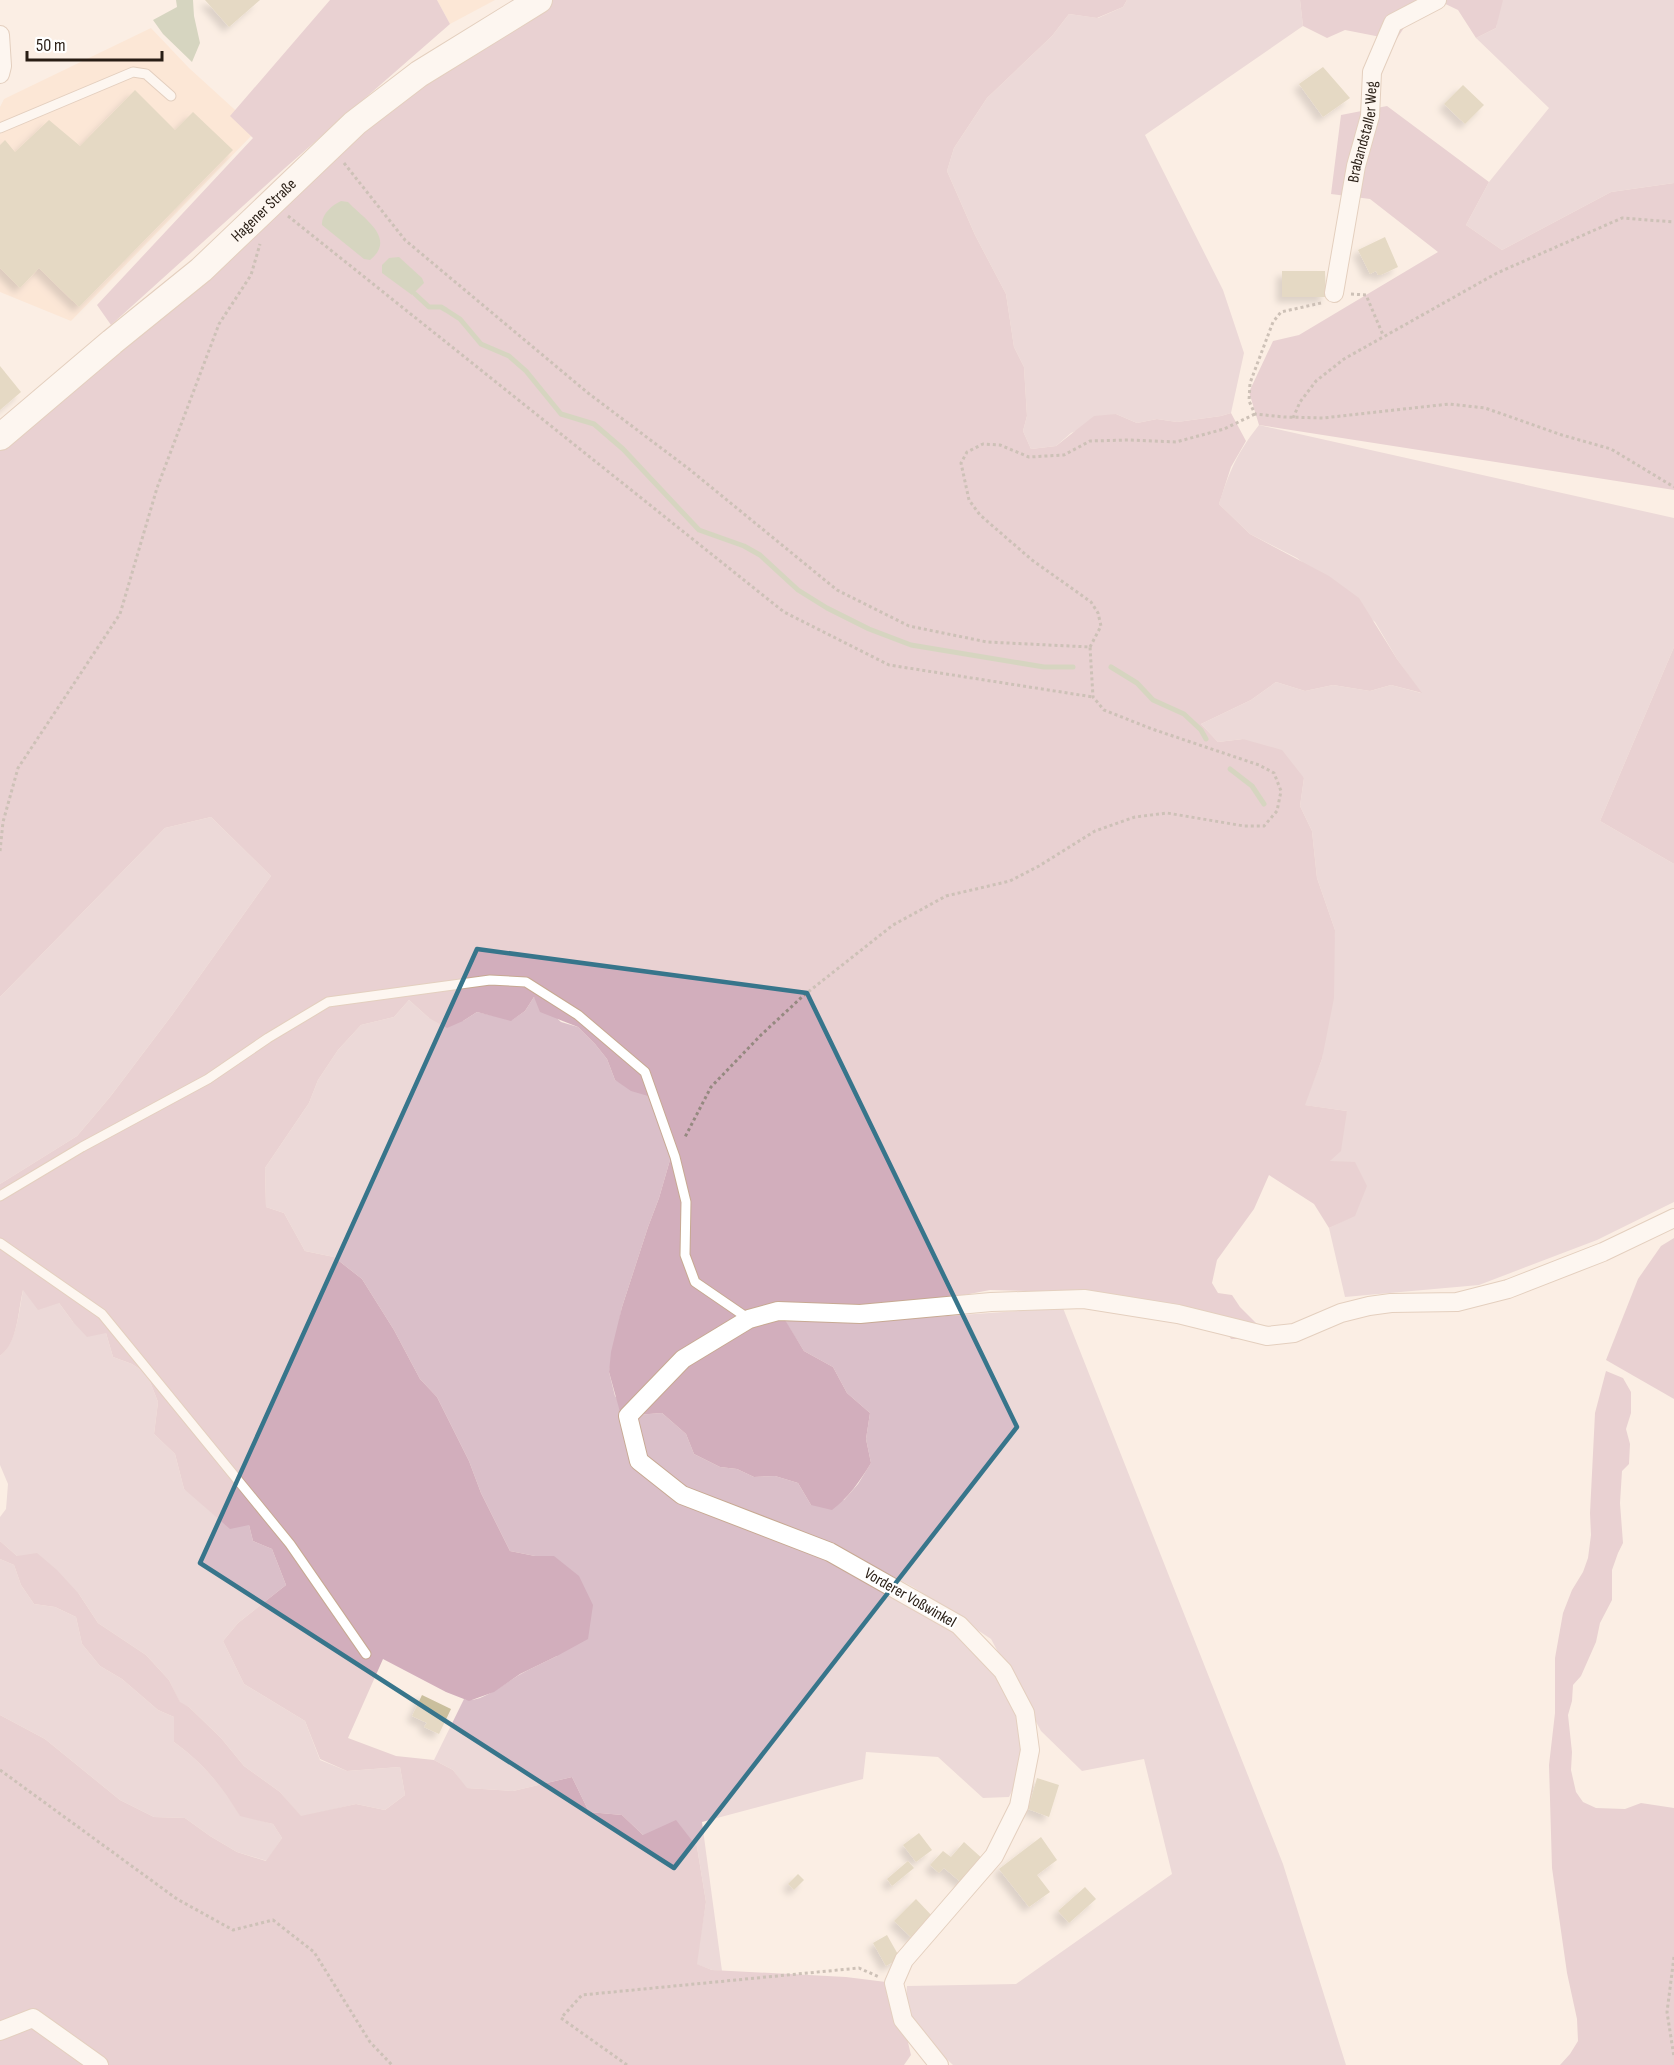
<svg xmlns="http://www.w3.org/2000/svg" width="1674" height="2065" font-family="'Sofia Sans Condensed',sans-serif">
  <defs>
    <filter id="shadow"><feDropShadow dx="-5.5" dy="5.5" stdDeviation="3" flood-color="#0004"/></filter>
  </defs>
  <rect width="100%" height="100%" fill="#fbeee4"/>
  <g fill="#fcddc6">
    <polygon points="437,0 495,0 450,24"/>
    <polygon points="151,28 189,68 257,130 71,321 0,292 0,107 4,99"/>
  </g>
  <g fill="#dabfc9">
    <polygon points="1127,0 1300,0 1303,26 1145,135 1223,290 1244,353 1231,413 1221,416 1177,422 1157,419 1137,423 1116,414 1071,433 1056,446 1031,449 1023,431 1027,416 1024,367 1014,347 1006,294 975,235 947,171 954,148 987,98 1052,36 1069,14 1098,18 1123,7"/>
    <polygon points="1503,0 1674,0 1674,183 1611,192 1502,250 1466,225 1489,182 1549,108 1476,38 1496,28 1501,1"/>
    <path d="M1259,425L1674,518V647L1600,821L1674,864V1202L1597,1240L1479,1285L1345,1297L1329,1228L1355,1215L1330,1161L1347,1111L1304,1105L1322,1059L1335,930L1317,878L1312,831L1300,806L1304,778L1243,739L1218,742L1201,724L1251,700L1276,682L1305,691L1333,685L1370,691L1391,685L1421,693L1397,659L1375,622L1297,558L1250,534L1219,504C1230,470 1237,453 1259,425Z"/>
    <polygon points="211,817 271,876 172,1015 110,1097 77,1136 0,1184 0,997 165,828"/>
    <path d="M534,997L561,1022L578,1027L595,1044L607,1059L615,1080L655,1098L672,1153L659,1198L648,1227L622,1307L609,1372L615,1396L628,1413L638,1461L681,1496L828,1555L956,1630L1000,1674L1021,1713L1026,1763L1009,1797L983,1798L938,1757L866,1752L863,1779L702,1822L722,1971L712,1970L696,1964L706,1902L697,1847L643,1835L622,1815L589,1812L572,1777L513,1791L466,1788L453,1770L434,1760L464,1699C479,1705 505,1683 519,1675C531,1668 545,1662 557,1656L554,1557L535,1556L510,1551L481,1493L469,1461L437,1397L420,1379L394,1330L362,1279L334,1257L305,1251L284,1213L266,1207L265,1168L309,1103L318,1080L338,1050L361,1025L394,1017L409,1000L429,1018L463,1021L477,1012L512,1020L525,1011Z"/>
    <path d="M23,1290L59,1303L73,1322L106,1333L113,1357L132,1364L147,1374L158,1402L154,1434L175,1454L184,1489L249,1525L253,1541L272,1549L286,1585L238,1623L223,1641L244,1684L305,1721L320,1760L347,1771L400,1767L405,1795L385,1810L356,1804L301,1817L280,1792L244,1766L221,1738L189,1707L180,1703L169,1680L146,1655L98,1623L79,1594L17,1556L0,1541V1517L6,1509L8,1484L0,1465V1356C17,1343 19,1310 23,1290Z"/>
    <polygon points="1063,1308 1283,1864 1346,2065 953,2065 937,2050 905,2012 907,1986 1016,1984 1172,1874 1144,1759 1082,1771 1041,1731 991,1639 913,1587 828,1542 686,1490 643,1455 636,1415 662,1413 686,1434 694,1454 720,1467 737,1469 754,1477 775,1476 798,1483 811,1505 844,1500 858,1484 871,1463 866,1439 870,1413 847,1393 833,1367 804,1351 785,1321 904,1319"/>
    <path d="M0,1559L14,1565L21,1585L34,1604L55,1607L76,1617L82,1644L100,1666L122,1679L158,1710L174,1717V1742C204,1764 220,1784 240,1815L273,1824L282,1838L267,1861L237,1852L210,1836L185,1818L154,1817L120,1800L45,1739L0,1715Z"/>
  </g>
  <g fill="#d2aebc">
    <polygon points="330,0 437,0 450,24 285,168 111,325 97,305 253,138 230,116"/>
    <path d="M539,0H1127L1123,7L1097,18L1069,14L1052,36L987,98L954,148L947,171L975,235L1006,294L1014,347L1024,367L1027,416L1023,431L1031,449L1056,446L1094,416L1116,414L1137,423L1157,419L1177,422L1221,416L1231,413L1246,441L1231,467L1219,504L1250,534L1329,576L1359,598L1397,659L1422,693L1391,685L1370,691L1333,685L1305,691L1276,682L1251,700L1201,724L1218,742L1243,739L1282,750L1304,778L1300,806L1312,831L1317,878L1335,930L1334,998L1322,1059L1305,1105L1347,1111L1341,1151L1330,1161L1355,1162L1367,1186L1355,1216L1329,1228L1314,1204L1269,1175L1254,1209L1217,1260L1212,1283L1218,1293L1232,1295L1240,1307L1258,1325L1245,1339H1231L1217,1316L1106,1293L990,1290L928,1302L782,1315L804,1351L833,1367L847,1393L870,1413L866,1439L871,1463C860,1481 849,1497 832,1510L811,1505L798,1483L775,1476L754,1477L737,1469L720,1467L694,1454L686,1434L662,1413L636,1415L620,1412L609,1372L611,1352L622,1307L648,1227L659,1198L672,1153L655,1098L631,1091L615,1080L607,1059L595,1044L578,1027L540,1012L534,997L525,1011L511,1021L477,1012L463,1021L447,1028L429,1018L409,1000L394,1017L361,1025L338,1050L318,1080L309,1103L265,1168L266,1207L284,1213L305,1251L334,1257L362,1279L394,1330L420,1379L437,1397L469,1461L481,1493L510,1551L535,1556H554L579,1576L593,1605L588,1639L557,1656L520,1674L494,1692L469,1701L446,1692L383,1659L348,1738L396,1756L434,1760L453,1770L467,1788L513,1791L572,1777L589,1812L622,1815L643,1835L676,1820L697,1847L706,1902L697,1964L712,1970L846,1977L894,1983L911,2055L904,2065H0V1715L45,1739L120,1800L154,1817L185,1818L210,1836L237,1852L266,1861L282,1838L273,1824L240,1816C220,1784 204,1764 174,1742V1717L158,1710L122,1679L100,1666L82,1644L76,1617L55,1607L34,1604L21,1585L14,1565L0,1559V1541L17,1556L37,1553L57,1570L79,1594L98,1623L146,1655L169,1680L180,1702L189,1707L221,1738L244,1766L280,1792L301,1816L356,1804L385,1810L405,1795L400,1767L347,1771L320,1759L305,1721L244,1684L223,1641L238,1623L286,1585L272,1549L253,1541L249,1525L230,1529L184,1489L175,1454L154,1434L158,1402L147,1374L132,1364L113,1357L106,1333L87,1337L73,1322L59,1303L38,1310L23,1290C18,1311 18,1343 0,1356V1184L77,1136L110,1097L172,1015L271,876L211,817L165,828L0,997V431L331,145Z"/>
    <polygon points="1300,0 1422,0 1396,40 1345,30 1327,38 1303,26"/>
    <polygon points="1437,0 1503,0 1496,28 1476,38 1458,10"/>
    <polygon points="1387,106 1489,182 1466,225 1502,250 1611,192 1674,183 1674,490 1259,425 1249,392 1273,341 1299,335 1438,252 1370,199 1331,194 1341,115"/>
    <polygon points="1674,647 1674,864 1600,821"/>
    <polygon points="1674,1238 1674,1399 1606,1360 1638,1279 1661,1246"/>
    <polygon points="1606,1371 1623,1378 1631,1392 1631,1413 1626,1429 1630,1444 1629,1464 1622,1471 1620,1503 1623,1543 1618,1553 1612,1570 1612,1600 1600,1623 1596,1642 1581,1676 1573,1685 1572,1701 1568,1715 1572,1752 1571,1770 1576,1792 1583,1802 1596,1808 1625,1809 1641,1803 1674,1808 1674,2065 1560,2065 1570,2054 1578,2041 1577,2019 1567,1973 1552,1868 1549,1765 1555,1713 1555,1658 1563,1613 1572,1590 1583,1572 1588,1558 1591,1535 1590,1513 1595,1413"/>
  </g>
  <g fill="#a9b696">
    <polygon points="176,0 193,0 194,16 200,43 192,62 163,34 153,20 177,7"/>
    <path d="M341,201L348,202C364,219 397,238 370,260L364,259L322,225C321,215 332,205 341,201Z"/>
    <polygon points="399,257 422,278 424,283 412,295 382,273 382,265 389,258"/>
  </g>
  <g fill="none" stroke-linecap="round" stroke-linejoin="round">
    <g stroke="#a9b696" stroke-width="5">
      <polyline points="415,294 429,307 441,307 446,310 460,319 481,344 509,356 526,371 561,414 594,424 623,449 699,530 744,546 760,555 798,590 827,608 869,629 911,645 1044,667 1073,667"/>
      <polyline points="1111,667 1137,683 1153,700 1184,714 1201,730 1206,739"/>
      <polyline points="1230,769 1252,786 1264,804"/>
    </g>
  </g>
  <g fill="#cabf9d" filter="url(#shadow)">
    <polygon points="205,0 260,0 229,27"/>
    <polygon points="1323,67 1350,98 1323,117 1299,84"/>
    <polygon points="1463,85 1484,105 1465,124 1444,104"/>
    <polygon points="135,90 175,130 193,112 233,150 79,307 39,268 20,288 0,268 0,145 5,140 15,152 49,120 80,146"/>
    <polygon points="1385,237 1398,267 1381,275 1378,275 1376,271 1370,274 1358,250"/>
    <polygon points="1282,271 1325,271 1326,297 1282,297"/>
    <polygon points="0,366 21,392 0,410"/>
    <polygon points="422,1695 451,1709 439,1734 424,1727 427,1723 412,1716"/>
    <polygon points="1037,1778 1059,1785 1049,1817 1028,1809"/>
    <polygon points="919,1833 932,1850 916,1862 903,1845"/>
    <polygon points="1041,1837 1057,1860 1037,1875 1050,1892 1029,1907 999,1869"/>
    <polygon points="964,1842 984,1860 963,1884 944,1868 939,1873 930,1865 943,1851 951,1857"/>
    <polygon points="908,1861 914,1868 892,1886 887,1879"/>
    <polygon points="798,1874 804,1880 794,1890 788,1884"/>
    <polygon points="1085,1887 1096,1899 1069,1923 1058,1911"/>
    <polygon points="916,1899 934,1918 913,1939 894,1921"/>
    <polygon points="887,1935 900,1958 886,1966 873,1943"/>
  </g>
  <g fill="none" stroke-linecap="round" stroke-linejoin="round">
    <g stroke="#c7a992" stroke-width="11">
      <g id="lane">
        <polyline points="0,128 133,72 146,74 171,96"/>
        <polyline points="0,1196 82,1147 208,1079 268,1038 328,1002 490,980 526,982 578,1015 645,1072 675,1157 686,1202 685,1255 695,1282 749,1319"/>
        <polyline points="0,1243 102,1314 290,1544 366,1654"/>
      </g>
    </g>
    <g stroke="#c7a992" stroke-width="20">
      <g id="street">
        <polyline points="0,35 2,66 0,74"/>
        <path id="s1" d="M1334,293L1356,166L1370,116L1372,72L1393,23L1437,0"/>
        <polyline points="0,2031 33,2018 99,2065"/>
        <polyline points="939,2065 903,2020 894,1983 904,1960 994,1856 1019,1806 1030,1750 1025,1713 1003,1671 959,1625 830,1552 682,1495 639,1461 628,1416 683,1359 749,1319 778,1311 860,1314 991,1302 1084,1299 1178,1314 1267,1336 1294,1333 1341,1313 1369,1306 1391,1303 1457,1302 1508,1289 1603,1252 1674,1218"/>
      </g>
    </g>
    <g stroke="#c7a992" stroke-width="28">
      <g id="secondary">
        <path id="s2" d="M0,437L112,342L201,270L355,123L419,74L539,0"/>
      </g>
    </g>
    <g stroke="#958980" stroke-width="3" stroke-dasharray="3 3" stroke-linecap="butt">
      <polyline points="344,163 405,240 588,393 689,469 837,590 909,626 987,642 1090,647 1093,697 1104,710 1152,729 1259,765 1274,773 1281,791 1277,811 1264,826 1244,826 1167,813 1135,817 1095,831 1039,866 1010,881 946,896 893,925 803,996 761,1035 711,1087 684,1139"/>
      <polyline points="288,216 784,612 889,665 1093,697"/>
      <polyline points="1351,294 1366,295 1383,335"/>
      <polyline points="1321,303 1281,312 1273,322 1250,383 1249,401 1255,414 1284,417 1323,418 1449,404 1485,408 1562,435 1611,449 1674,487"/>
      <polyline points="1293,418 1300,402 1316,381 1344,359 1497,273 1622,218 1674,222"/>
      <polyline points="1090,647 1101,626 1098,613 1091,602 1032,560 980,515 969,500 961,463 967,452 983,444 1000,445 1029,457 1064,455 1090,441 1128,440 1176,442 1224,429 1255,414"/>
      <polyline points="0,851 3,822 18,768 120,614 157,488 219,324 251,275 260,244"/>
      <polyline points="0,1770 177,1899 233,1930 273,1920 314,1952 370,2042 392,2065"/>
      <polyline points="1674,1957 1667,2012 1674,2057"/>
      <polyline points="627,2065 561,2018 582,1995 859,1968 879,1977"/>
    </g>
    <use href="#lane" stroke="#fff" stroke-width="9"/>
    <use href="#street" stroke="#fff" stroke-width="18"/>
    <use href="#secondary" stroke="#fff" stroke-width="26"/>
  </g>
  <path d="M0 0H1674V2065H0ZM477,949L807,993L1017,1427L674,1868L200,1563Z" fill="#fbeee4" fill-opacity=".55" fill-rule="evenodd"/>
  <path fill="none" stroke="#37758b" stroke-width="4.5" stroke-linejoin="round" d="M477,949L807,993L1017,1427L674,1868L200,1563Z"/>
  <g text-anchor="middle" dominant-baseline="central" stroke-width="4.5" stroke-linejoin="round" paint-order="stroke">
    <g font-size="16" fill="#281d14" stroke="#fff">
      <text stroke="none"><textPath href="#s1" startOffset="164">Brabandstaller Weg</textPath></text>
      <text stroke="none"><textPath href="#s2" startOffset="348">Hagener Straße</textPath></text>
      <text transform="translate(910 1598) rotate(30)">Vorderer Voßwinkel</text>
    </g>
  </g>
  <path d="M27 51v9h135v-9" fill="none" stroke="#281d14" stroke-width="3"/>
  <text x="36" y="51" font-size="18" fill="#281d14" stroke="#ffffff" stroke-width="4.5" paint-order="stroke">50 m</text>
</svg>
